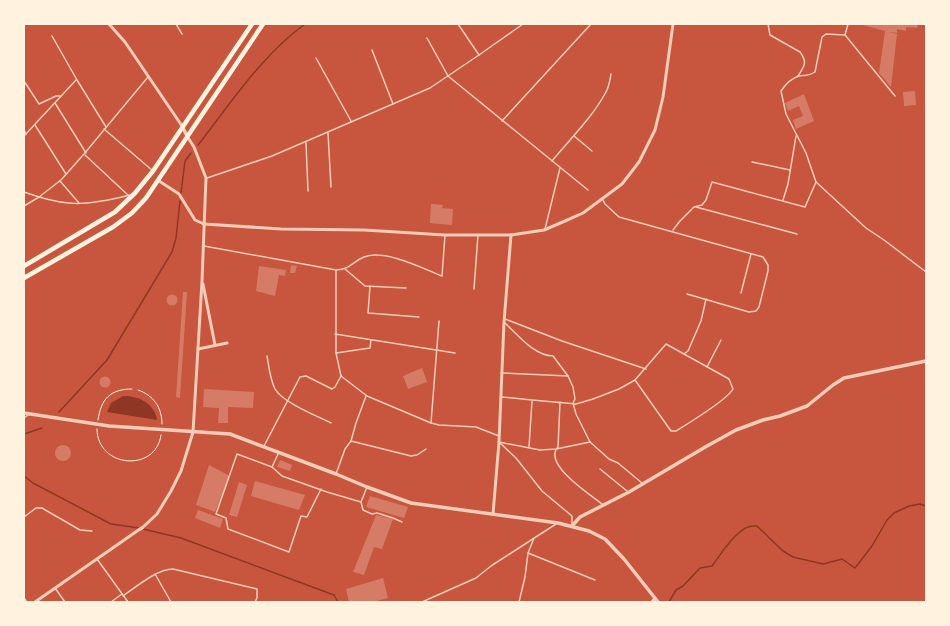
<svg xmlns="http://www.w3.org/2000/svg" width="950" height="626" font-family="Poppins,sans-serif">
  <rect width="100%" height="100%" fill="#c8553d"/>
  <path fill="#8f3625" d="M123,396C138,395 155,404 157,420L107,412L111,403Z"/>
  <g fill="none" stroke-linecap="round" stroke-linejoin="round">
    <g stroke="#8f3625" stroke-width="1.5">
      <path d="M198,145C231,103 261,56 305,24"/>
      <polyline points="181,193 185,161 191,153"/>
      <polyline points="59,412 107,360 172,252 176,238 180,201"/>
      <polyline points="24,434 42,428"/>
      <polyline points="24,476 33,483 111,524 139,528"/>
      <polyline points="143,529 181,538 334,595 338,602"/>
      <path d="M669,602L676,590L683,586L700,568L712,566C721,554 740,522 757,526L783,551L793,557L823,564L842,559L855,568L872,546L887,520L894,513L909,506L920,504L926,506"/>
    </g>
  </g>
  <g fill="#d67c66">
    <polygon points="859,24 918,24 917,28 906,27 906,31 897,29 897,33 889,32 897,34 891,87 879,73 885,31"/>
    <polygon points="915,91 916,105 904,106 903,92"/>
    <polygon points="804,94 814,121 796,129 793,120 803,116 799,106 788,111 785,103"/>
    <polygon points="431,204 443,205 442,208 453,209 452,225 430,223"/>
    <polygon points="291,265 297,266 295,273 290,273"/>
    <polygon points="259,266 286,270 285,276 279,275 275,296 256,291"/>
    <polygon points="183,292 187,292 180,398 176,397"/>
    <circle cx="172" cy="300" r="5.5"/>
    <polygon points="422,368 427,382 408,389 403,376"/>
    <circle cx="105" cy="382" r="5.5"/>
    <polygon points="204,389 254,392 253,408 228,407 228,423 218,423 219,408 203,407"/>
    <circle cx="63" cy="453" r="8"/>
    <polygon points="280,460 292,465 290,471 277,467"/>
    <polygon points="209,465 230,476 215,512 196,505"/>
    <polygon points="255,481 305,495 299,510 251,496"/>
    <polygon points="239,482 247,485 237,517 229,515"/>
    <polygon points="370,496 408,507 404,518 366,507"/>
    <polygon points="198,510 223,519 220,528 195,518"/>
    <polygon points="376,515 393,519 382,549 374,547 364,575 353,572"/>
    <polygon points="383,578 388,598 373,602 349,602 346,589"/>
  </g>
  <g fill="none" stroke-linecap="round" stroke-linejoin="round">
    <g stroke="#fff3e0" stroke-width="1">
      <path d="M138,390C153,395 162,407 162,424"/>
      <path d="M98,420C101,399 110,389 132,389"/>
      <path d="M97,429C97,468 156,473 161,435"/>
    </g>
    <g stroke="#f1ccb7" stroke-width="1.5">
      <polyline points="176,24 182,34"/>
      <polyline points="458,24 479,55"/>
      <path d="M768,24L770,35L800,52C808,63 804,66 798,76"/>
      <path d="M848,24L845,35L826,34L822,37L815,72C809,76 805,75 799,76C792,78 785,85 781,91L786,114L806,153L816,182L866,228L884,240L926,272"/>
      <polyline points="845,35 895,96"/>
      <polyline points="52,36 77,80 106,127"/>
      <polyline points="427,38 448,76 588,190"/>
      <polyline points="372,50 393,104"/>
      <polyline points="316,58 351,121"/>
      <polyline points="24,81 39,104 56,96 61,96"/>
      <polyline points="55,103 86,153"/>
      <polyline points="502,121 591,24"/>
      <polyline points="35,125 66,174"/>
      <polyline points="104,129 153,171"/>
      <polyline points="24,130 26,134"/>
      <polyline points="328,133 331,187"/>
      <polyline points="24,136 76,80"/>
      <polyline points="574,136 592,151"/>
      <polyline points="306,143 308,191"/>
      <polyline points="85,155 129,196"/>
      <path d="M552,161C570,139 592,118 606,92C609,87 610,80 611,74"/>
      <polyline points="752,162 790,170"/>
      <polyline points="207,178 272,156 430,88 479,55 523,24"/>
      <polyline points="60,181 79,203"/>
      <path d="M24,192C38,197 54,202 69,203C85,205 114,199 130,195"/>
      <polyline points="603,200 605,204 619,217 763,257 768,265 768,271 759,307 756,311 749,312 687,294"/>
      <polyline points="783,200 788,184 796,136"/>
      <polyline points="24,206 39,197 61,180 84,154 148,77"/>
      <polyline points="696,207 797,234"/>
      <polyline points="545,229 560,168"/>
      <polyline points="673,230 680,221 694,207 702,205 706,200 712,182 805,207 816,182"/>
      <path d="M204,246L336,270C351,269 352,262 364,257C385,249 422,268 442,276L445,235"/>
      <polyline points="345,269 365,286 406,288"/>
      <polyline points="336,270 336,353 341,376"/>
      <polyline points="370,286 368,313 419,317"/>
      <polyline points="474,289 478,235"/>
      <polyline points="741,293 751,254"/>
      <polyline points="505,319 562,341 646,369"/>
      <path d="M504,322C517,334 534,356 553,356L568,376L573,387L575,399L573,403L576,414L590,442L609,459L618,463L642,483"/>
      <polyline points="335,334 455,353"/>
      <polyline points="336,353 370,348 371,340"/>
      <polyline points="684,354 688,351 701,321 706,299"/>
      <path d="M267,356C269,367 270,379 275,389C282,402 317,416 331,423"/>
      <polyline points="707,367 721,340"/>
      <polyline points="503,373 568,376"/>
      <polyline points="341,376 367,396 431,423 439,425 476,427 499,436"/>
      <path d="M502,397L532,400L576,404L593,399L619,389L635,380L666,344L729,379L733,389C727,400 689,423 676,431H671L635,380"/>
      <path d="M560,402L558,447C542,464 591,495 602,504"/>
      <polyline points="24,418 28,415"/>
      <polyline points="431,423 439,321"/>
      <polyline points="351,441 411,456 417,455 426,449"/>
      <polyline points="499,442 516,458 542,491 572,516 572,524"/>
      <polyline points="499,442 540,450 556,449 590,442"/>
      <polyline points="264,446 300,377 306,376 332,389 335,387 341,376"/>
      <polyline points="529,447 532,401"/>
      <polyline points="279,452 272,467 282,476 327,492 361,502"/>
      <polyline points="272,467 237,454 216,514 226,518 228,529 289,552 301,516 307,517 321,489"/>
      <polyline points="600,469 627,491"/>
      <polyline points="336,474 345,449 351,441 356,423 366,396"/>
      <polyline points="367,487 361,502 363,510 372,514 377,513 393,518 402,522"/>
      <polyline points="24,517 36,508 42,508 80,530 92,531"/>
      <polyline points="528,553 595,580"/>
      <polyline points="97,559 128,602"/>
      <polyline points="155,574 171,602"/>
      <polyline points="55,588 65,602"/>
      <path d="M123,596C136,587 157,569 173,569L257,589V598L255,602"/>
      <polyline points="24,598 27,602"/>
      <polyline points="111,602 122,594"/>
      <polyline points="422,602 476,578 491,566 556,524"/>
      <polyline points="519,602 525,577 528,553 534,538"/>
    </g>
    <g stroke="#f1ccb7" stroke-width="3">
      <polyline points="109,24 125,42 182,126"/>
      <polyline points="159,181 179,194 195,220 204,224 281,229 364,230 445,235 511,235 544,230 565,221 583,213 622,184 639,162 655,130 663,97 673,24"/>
      <polyline points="203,284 215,345"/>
      <polyline points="198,349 227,343"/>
      <polyline points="493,514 499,442 504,322 511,235"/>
      <polyline points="142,528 157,514 171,491 181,471 193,432 202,281 206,178 194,147 187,136"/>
      <polyline points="35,602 140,529"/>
      <polyline points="652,602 655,598"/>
    </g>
    <g stroke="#f1ccb7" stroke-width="3.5">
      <polyline points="182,126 187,136"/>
      <polyline points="24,413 109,426 230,434 336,474 367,487 411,503 558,523 589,531 605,539 624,559 658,602"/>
      <polyline points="572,526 580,517 629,492 707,446 736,430 763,420 780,416 807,406 833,385 844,378 926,361"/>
      <polyline points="140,529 142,528"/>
    </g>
    <g stroke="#fff3e0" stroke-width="4.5">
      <polyline points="24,266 115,212 135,193 153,171 252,24"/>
      <polyline points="24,278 113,227 132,213 146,198 263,24"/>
    </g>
  </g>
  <rect width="950" height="626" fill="none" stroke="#fff3e0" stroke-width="50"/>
</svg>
